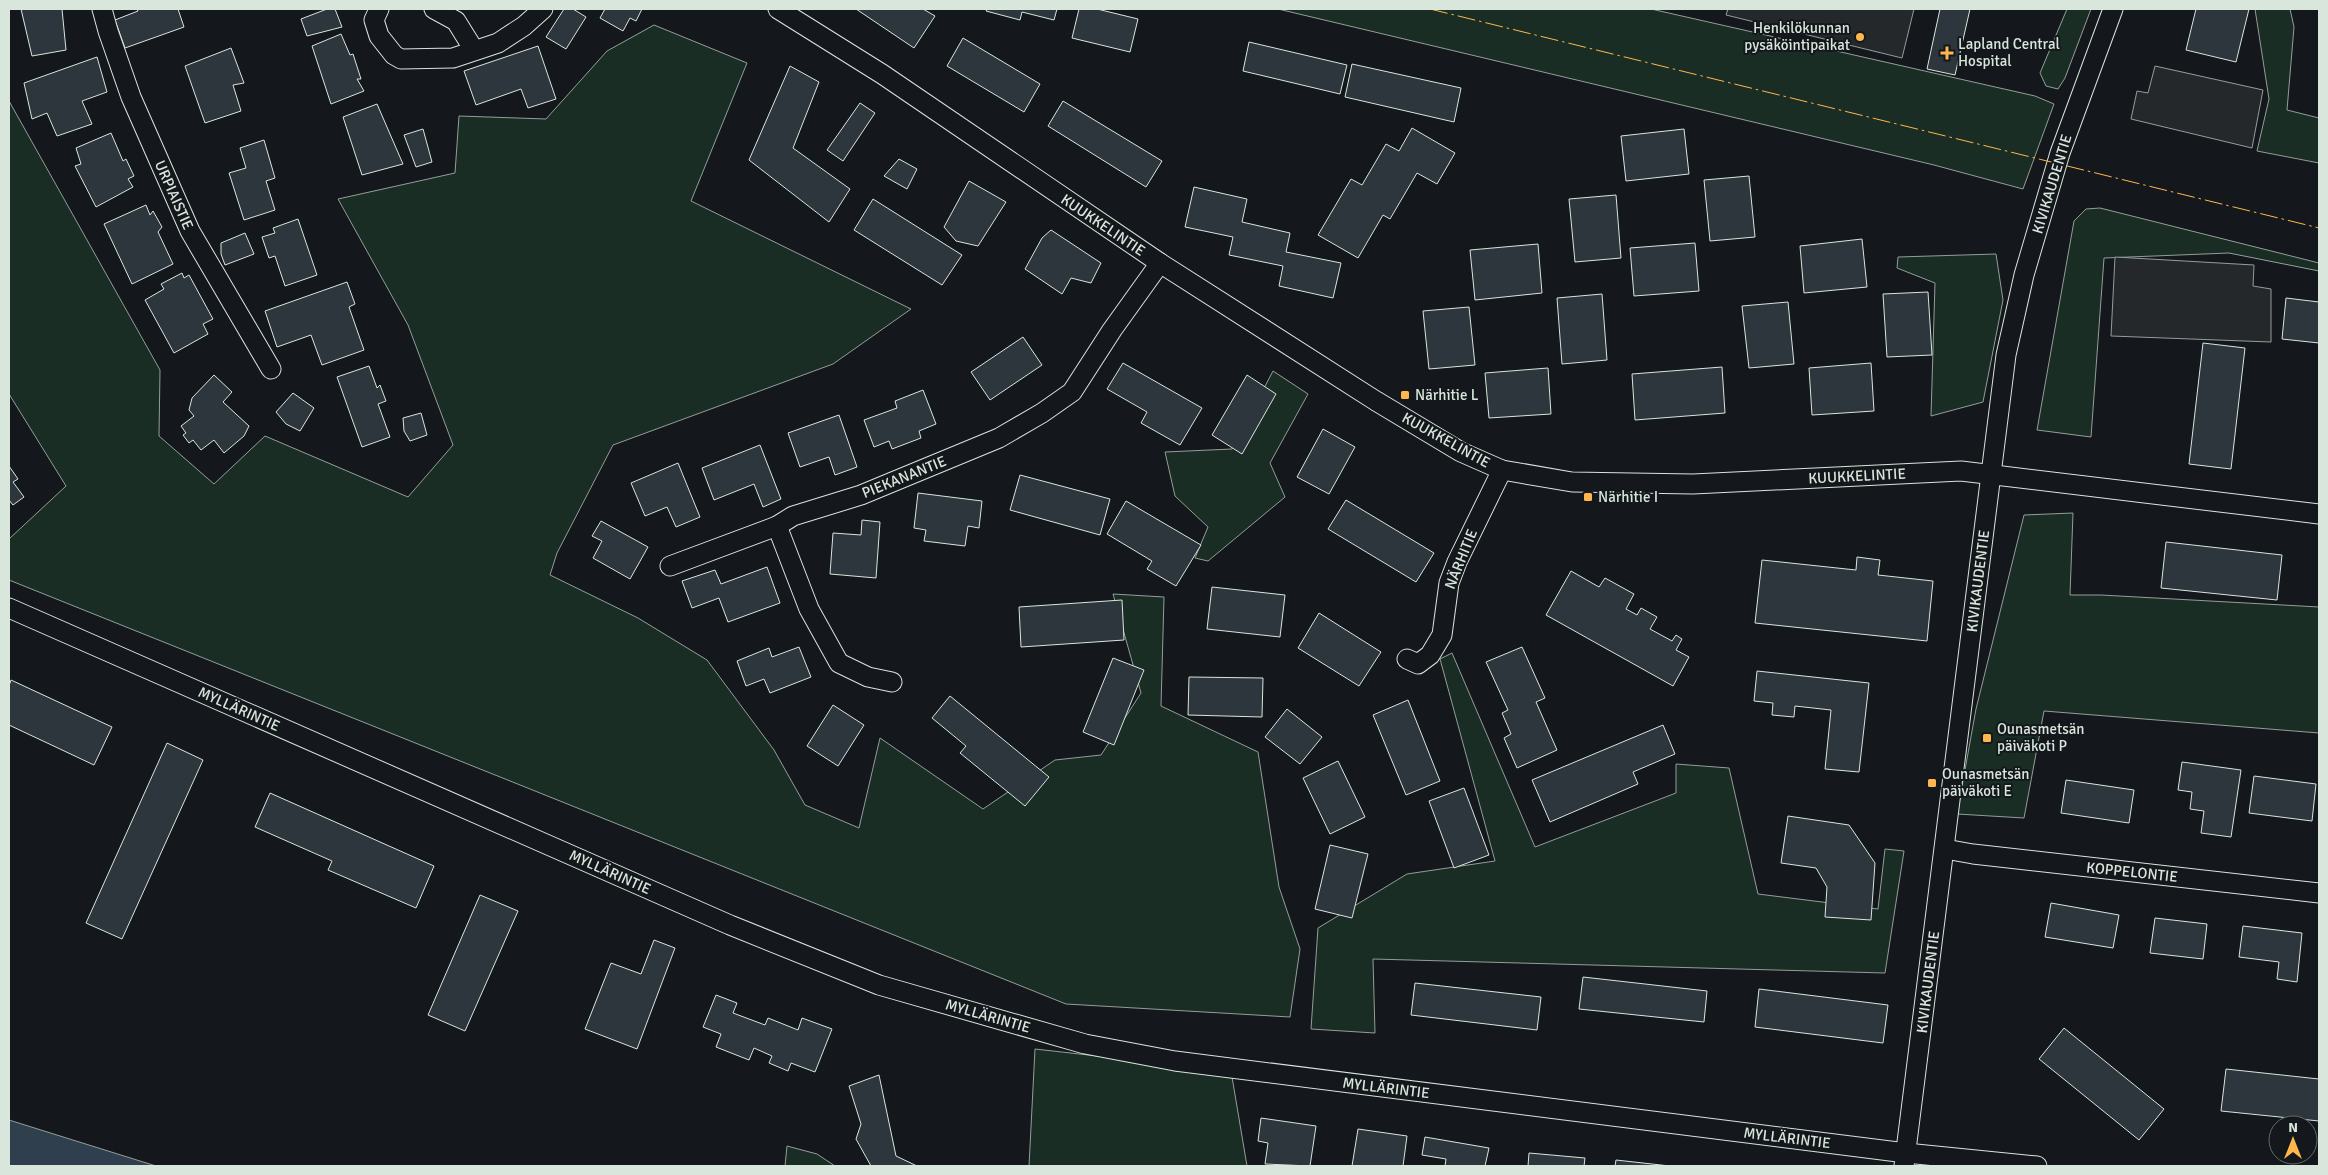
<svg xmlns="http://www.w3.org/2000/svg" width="2328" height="1175" font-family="Signika,sans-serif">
  <rect width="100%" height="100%" fill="#14181c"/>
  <g fill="#1a2d24" stroke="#939e99">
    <polygon points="1278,9 1651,9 2035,96 2054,104 2023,189 1934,165"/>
    <polygon points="2067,9 2091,9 2065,78 2058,89 2046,86 2040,73"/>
    <polygon points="2255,9 2290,9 2294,27 2287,110 2319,118 2319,163 2257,151 2269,99"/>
    <polygon points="654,25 747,63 691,201 911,309 833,364 613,445 557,553 550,575 638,618 707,660 774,750 805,805 859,828 880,738 983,809 1055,760 1101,755 1141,693 1113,594 1164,597 1161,706 1258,752 1279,887 1300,949 1290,1017 1066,1004 9,580 9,539 66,486 9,394 9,101 160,370 159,436 214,484 265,436 408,497 453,445 408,325 338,199 455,173 459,116 546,119 607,51"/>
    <polygon points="2100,208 2319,263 2319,271 2229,253 2104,258 2091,437 2037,430 2074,221 2086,209"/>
    <polygon points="1996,254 2003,300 1983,402 1931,416 1935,283 1897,268 1898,257"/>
    <polygon points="1273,371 1308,394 1270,463 1285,497 1208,561 1195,558 1208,527 1175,496 1165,452 1232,449"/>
    <polygon points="2073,513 2070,595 2101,595 2319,607 2319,733 2044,711 2024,818 1957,814 1976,709 2024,515"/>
    <polygon points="1452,653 1535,847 1676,793 1676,764 1729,768 1758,894 1878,909 1885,849 1904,851 1885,973 1373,959 1375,1033 1311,1029 1318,928 1407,874 1495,861 1440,659"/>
    <polygon points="1035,1049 1231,1071 1247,1166 1029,1166"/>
    <polygon points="787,1146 817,1154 835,1166 785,1166"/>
  </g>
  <g fill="#24282b" stroke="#939e99">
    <polygon points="1728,9 1914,9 1902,58 1726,15"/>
    <polygon points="2155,66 2263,90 2252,148 2131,119 2137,91 2148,93"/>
    <polygon points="2115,257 2254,265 2253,286 2271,289 2271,342 2111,336"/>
  </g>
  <polygon fill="#2f3f4d" stroke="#939e99" points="9,1120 156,1166 9,1166"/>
  <g fill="#2c363c" stroke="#d8e6dc">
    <polygon points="21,9 62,9 66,50 32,56"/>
    <polygon points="137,9 178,9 184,27 125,48 115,20 138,11"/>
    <polygon points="327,9 335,9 342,27 307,36 301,19"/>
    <polygon points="564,9 573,9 586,17 566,49 546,37"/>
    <polygon points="605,9 642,9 636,21 630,18 623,31 600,18"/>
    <polygon points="856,9 923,9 935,16 914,48"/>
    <polygon points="987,9 1057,9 1054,20 1022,12 1020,20 986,11"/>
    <polygon points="1079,9 1097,9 1138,19 1130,52 1072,38"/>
    <polygon points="1940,9 1970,9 1955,75 1927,69"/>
    <polygon points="2196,9 2249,9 2236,62 2186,50"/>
    <polygon points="341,34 350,55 353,54 361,79 357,79 364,91 331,104 312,46"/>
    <polygon points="963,38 1040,84 1024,112 947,66"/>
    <polygon points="1249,42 1347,65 1340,94 1243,71"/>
    <polygon points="538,46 556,99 528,108 521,89 476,105 464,71"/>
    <polygon points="231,48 244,83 233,85 241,111 205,123 185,66"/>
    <polygon points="97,57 107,92 82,101 92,124 57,136 47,113 32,119 24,83"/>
    <polygon points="1352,64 1461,88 1454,122 1345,97"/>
    <polygon points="790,66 819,82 793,148 850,189 829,222 749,160"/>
    <polygon points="1063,101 1162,161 1146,187 1048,126"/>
    <polygon points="860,103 875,113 843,161 827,150"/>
    <polygon points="377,104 403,164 362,175 343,117"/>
    <polygon points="1412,128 1455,153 1437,184 1417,173 1390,219 1383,215 1358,258 1318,235 1351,179 1362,185 1386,144 1399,151"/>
    <polygon points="423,129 432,162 416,167 404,135"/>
    <polygon points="1684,129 1689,174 1626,181 1621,136"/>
    <polygon points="111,133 123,161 126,159 134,176 128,179 133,187 96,207 75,166 81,164 76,148"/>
    <polygon points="264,140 275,178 266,181 275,210 244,220 229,173 246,168 240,148"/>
    <polygon points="899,159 917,169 907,189 884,176"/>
    <polygon points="1749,176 1755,237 1710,241 1704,180"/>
    <polygon points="969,181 1006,202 978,246 956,241 944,227"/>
    <polygon points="1194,187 1247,199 1242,222 1290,233 1286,252 1341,263 1333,298 1279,286 1283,266 1229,255 1233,237 1185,227"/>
    <polygon points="1616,195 1621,258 1575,262 1569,199"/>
    <polygon points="873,199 962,255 942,285 854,230"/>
    <polygon points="146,205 150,215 153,211 162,227 158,232 173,264 132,284 104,224"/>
    <polygon points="298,219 317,275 285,286 275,256 269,258 262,237 275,233 273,228"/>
    <polygon points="1051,230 1101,263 1091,283 1071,278 1062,294 1025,269 1042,238"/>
    <polygon points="245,233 254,254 225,265 221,254 221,243"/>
    <polygon points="1862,239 1867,287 1804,293 1800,246"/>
    <polygon points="1695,243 1699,291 1634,296 1630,248"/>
    <polygon points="1538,244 1542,293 1475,300 1470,250"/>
    <polygon points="182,273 184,278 189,275 213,319 203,324 208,334 174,353 145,300 164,289 161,284"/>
    <polygon points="347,282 355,304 349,307 364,350 322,365 311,335 277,347 265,311"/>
    <polygon points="1928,292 1932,355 1887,357 1883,294"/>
    <polygon points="1602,294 1607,360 1562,364 1557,298"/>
    <polygon points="2286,298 2319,302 2319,343 2282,339"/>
    <polygon points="1788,302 1794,364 1749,368 1742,306"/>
    <polygon points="1469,307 1475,365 1429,369 1423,311"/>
    <polygon points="1023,337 1042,365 990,400 971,372"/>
    <polygon points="2203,343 2245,348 2231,469 2189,464"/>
    <polygon points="1123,363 1202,408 1180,445 1141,423 1147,412 1107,389"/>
    <polygon points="1871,363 1874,411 1812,415 1809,368"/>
    <polygon points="369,366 377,388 380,385 386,401 378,404 390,437 362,447 337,377"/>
    <polygon points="1722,367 1725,413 1635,420 1632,374"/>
    <polygon points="1548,368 1551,414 1489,418 1485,373"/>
    <polygon points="214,375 232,392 223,402 249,426 244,436 224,453 214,440 201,450 193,440 189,443 183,435 186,433 181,426 194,416 189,410 192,398"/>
    <polygon points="1247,375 1276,394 1242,454 1212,435"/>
    <polygon points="923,390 936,424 919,431 921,438 892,449 889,441 874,447 864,420 897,408 895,401"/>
    <polygon points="293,393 314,408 300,431 286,424 276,412"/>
    <polygon points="421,413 427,435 410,441 404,431 403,418"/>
    <polygon points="839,415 857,467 835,475 829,457 800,467 788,433"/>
    <polygon points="1323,429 1355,447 1329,494 1297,477"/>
    <polygon points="760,445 781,499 763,507 754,484 714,500 702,468"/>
    <polygon points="678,463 700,517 676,527 667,507 645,516 631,483"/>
    <polygon points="9,466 18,479 13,482 24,497 13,505 9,500"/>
    <polygon points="1020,475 1110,499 1100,535 1010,510"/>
    <polygon points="918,493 982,501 979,528 968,526 965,546 924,541 926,530 914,528"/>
    <polygon points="1346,500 1434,553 1416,582 1328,529"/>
    <polygon points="1126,501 1201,545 1176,586 1147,569 1152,561 1107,534"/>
    <polygon points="862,520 880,522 876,578 830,574 833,533 861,535"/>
    <polygon points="601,521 648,547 630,579 593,558 602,541 592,536"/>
    <polygon points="2166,542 2282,555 2277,600 2161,588"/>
    <polygon points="1857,557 1880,560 1878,575 1933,581 1927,641 1755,623 1762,560 1856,570"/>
    <polygon points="767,567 780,603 728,622 719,598 692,608 682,581 715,570 721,584"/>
    <polygon points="1571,571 1599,587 1605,578 1634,594 1626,609 1637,615 1641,608 1657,617 1650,629 1672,641 1676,635 1682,639 1676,650 1689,657 1673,686 1546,615"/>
    <polygon points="1212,587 1285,595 1280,637 1207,629"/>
    <polygon points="1122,600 1124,640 1021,647 1019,607"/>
    <polygon points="1319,613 1381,652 1359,686 1298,648"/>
    <polygon points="799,647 811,677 770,693 764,679 746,686 737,661 769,648 772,657"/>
    <polygon points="1522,647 1545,698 1536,702 1557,750 1517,768 1504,738 1511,734 1502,713 1508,710 1486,662"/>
    <polygon points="1113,658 1144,670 1114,745 1083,732"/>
    <polygon points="1757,671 1869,683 1859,772 1825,769 1831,710 1795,706 1794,717 1772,715 1773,703 1754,701"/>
    <polygon points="1189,677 1263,678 1262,717 1188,715"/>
    <polygon points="11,680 112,727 94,765 9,725 9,686"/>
    <polygon points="950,696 1049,777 1025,806 960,753 966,746 932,718"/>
    <polygon points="1408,700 1440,781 1406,795 1373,715"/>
    <polygon points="833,705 864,725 838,766 807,746"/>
    <polygon points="1287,709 1322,737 1300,764 1265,737"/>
    <polygon points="1663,725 1675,754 1633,772 1638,784 1550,822 1532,780"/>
    <polygon points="167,743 203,760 122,939 86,923"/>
    <polygon points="1338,761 1365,817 1330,834 1303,778"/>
    <polygon points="2182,762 2241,770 2231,837 2201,833 2204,811 2190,809 2192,792 2178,790"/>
    <polygon points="2254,776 2316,784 2312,821 2249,813"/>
    <polygon points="2066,780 2134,790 2129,823 2061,813"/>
    <polygon points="1464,788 1489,855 1454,868 1429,801"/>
    <polygon points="270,793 434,866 416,908 328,870 332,861 255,827"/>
    <polygon points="1788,816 1849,825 1875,863 1871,920 1825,917 1827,887 1816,868 1781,863"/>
    <polygon points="1330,845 1368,854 1352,918 1315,909"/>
    <polygon points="480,895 518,911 465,1031 428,1015"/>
    <polygon points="2051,903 2119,915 2113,948 2045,937"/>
    <polygon points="2155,918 2207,924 2203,959 2150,953"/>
    <polygon points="2243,926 2302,933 2297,982 2277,979 2279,962 2239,957"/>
    <polygon points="654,940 675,948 637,1049 585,1029 611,963 641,974"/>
    <polygon points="1583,977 1707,991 1704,1022 1579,1009"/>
    <polygon points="1415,983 1541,997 1537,1030 1411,1015"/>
    <polygon points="1759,989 1888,1005 1883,1043 1755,1027"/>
    <polygon points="716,995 737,1003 733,1013 765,1025 768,1018 798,1030 802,1018 832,1029 815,1072 791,1063 788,1071 769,1063 772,1056 754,1048 749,1060 716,1047 721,1034 703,1027"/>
    <polygon points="2064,1028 2164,1109 2139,1140 2039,1059"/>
    <polygon points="2226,1069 2319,1079 2319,1121 2221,1111"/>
    <polygon points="879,1075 896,1156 917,1166 871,1166 856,1139 861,1124 849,1086"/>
    <polygon points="1261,1118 1316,1126 1310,1166 1265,1164 1268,1143 1258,1141"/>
    <polygon points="1358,1129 1407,1136 1403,1166 1352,1166"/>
    <polygon points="1425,1137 1489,1148 1485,1166 1445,1166 1446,1159 1422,1155"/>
    <polygon points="1529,1153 1585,1158 1584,1166 1528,1166"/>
    <polygon points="1616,1160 1670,1166 1615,1166"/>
  </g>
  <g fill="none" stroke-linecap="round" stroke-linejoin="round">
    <g stroke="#d8e6dc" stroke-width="21">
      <g id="street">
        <polyline points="102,9 108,31 131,97 190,231 271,369"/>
        <polyline points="379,9 374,20 379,36 394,55 401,59 453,58 498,43 524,26 543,9"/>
        <polyline points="434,9 456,21 474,50"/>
        <polyline points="778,9 882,74 1160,263 1376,401 1461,452 1502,470 1572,482 1693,484 1961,471 2319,514"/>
        <polyline points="670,566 777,526"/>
        <polyline points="9,608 730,925 879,985 1085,1044 1175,1061 1906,1153 2037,1166"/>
        <polyline points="1407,659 1418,664 1430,655 1442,635 1449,583 1457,562 1502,470"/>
        <polyline points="892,682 868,677 839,663 809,609 777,526 793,516 861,495 999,438 1042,413 1072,392 1112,330 1160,263"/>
        <polyline points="1945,849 1973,854 2319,893"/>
        <polyline points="1904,1166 2006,355 2024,275 2060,153 2113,9"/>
      </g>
    </g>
    <use href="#street" stroke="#14181c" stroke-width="19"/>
    <polyline stroke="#ffb74d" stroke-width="1" stroke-dasharray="18 4 2.5 4" stroke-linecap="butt" points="1430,9 2319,228"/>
  </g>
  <g fill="#ffb74d" stroke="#14181c" stroke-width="2">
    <circle cx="1860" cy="37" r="5"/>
    <path d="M1944.5 45.5h5v5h5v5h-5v5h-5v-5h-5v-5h5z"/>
    <rect x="1400" y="390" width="10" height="10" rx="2.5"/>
    <rect x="1583" y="492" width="10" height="10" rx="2.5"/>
    <rect x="1982" y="733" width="10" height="10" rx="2.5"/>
    <rect x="1927" y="778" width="10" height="10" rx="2.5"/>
  </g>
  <g text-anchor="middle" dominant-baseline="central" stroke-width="4" stroke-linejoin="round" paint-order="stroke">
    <g font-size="15" fill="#d8e6dc" stroke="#14181c" text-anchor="start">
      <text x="1850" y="28" text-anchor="end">Henkilökunnan<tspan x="1850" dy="17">pysäköintipaikat</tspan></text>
      <text x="1958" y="44">Lapland Central<tspan x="1958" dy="17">Hospital</tspan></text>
      <text x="1415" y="395">Närhitie L</text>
      <text x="1598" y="497">Närhitie I</text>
      <text x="1997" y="729">Ounasmetsän<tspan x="1997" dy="17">päiväkoti P</tspan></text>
      <text x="1942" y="774">Ounasmetsän<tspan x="1942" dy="17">päiväkoti E</tspan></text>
    </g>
    <g font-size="15" fill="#d8e6dc" stroke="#14181c">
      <text transform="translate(2052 184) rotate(-73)">KIVIKAUDENTIE</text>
      <text transform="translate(174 195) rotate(66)">URPIAISTIE</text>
      <text transform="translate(1103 225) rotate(34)">KUUKKELINTIE</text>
      <text transform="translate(1446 440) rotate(29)">KUUKKELINTIE</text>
      <text transform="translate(1857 476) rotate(-3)">KUUKKELINTIE</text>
      <text transform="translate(904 477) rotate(-22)">PIEKANANTIE</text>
      <text transform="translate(1461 559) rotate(-68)">NÄRHITIE</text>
      <text transform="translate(1978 581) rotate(-83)">KIVIKAUDENTIE</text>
      <text transform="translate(239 709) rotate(24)">MYLLÄRINTIE</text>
      <text transform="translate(610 872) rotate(24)">MYLLÄRINTIE</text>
      <text transform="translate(2132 872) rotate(6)">KOPPELONTIE</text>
      <text transform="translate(1928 982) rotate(-83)">KIVIKAUDENTIE</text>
      <text transform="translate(988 1016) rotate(16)">MYLLÄRINTIE</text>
      <text transform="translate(1386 1088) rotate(7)">MYLLÄRINTIE</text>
      <text transform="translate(1787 1138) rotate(7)">MYLLÄRINTIE</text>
    </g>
  </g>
  <rect width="2328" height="1175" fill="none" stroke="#d8e6dc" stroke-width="20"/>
  <g transform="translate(2293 1140)"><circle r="24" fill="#14181c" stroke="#626a69"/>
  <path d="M0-4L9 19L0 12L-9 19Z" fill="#ffb74d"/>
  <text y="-8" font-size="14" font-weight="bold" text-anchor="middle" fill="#d8e6dc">N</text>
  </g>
</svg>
